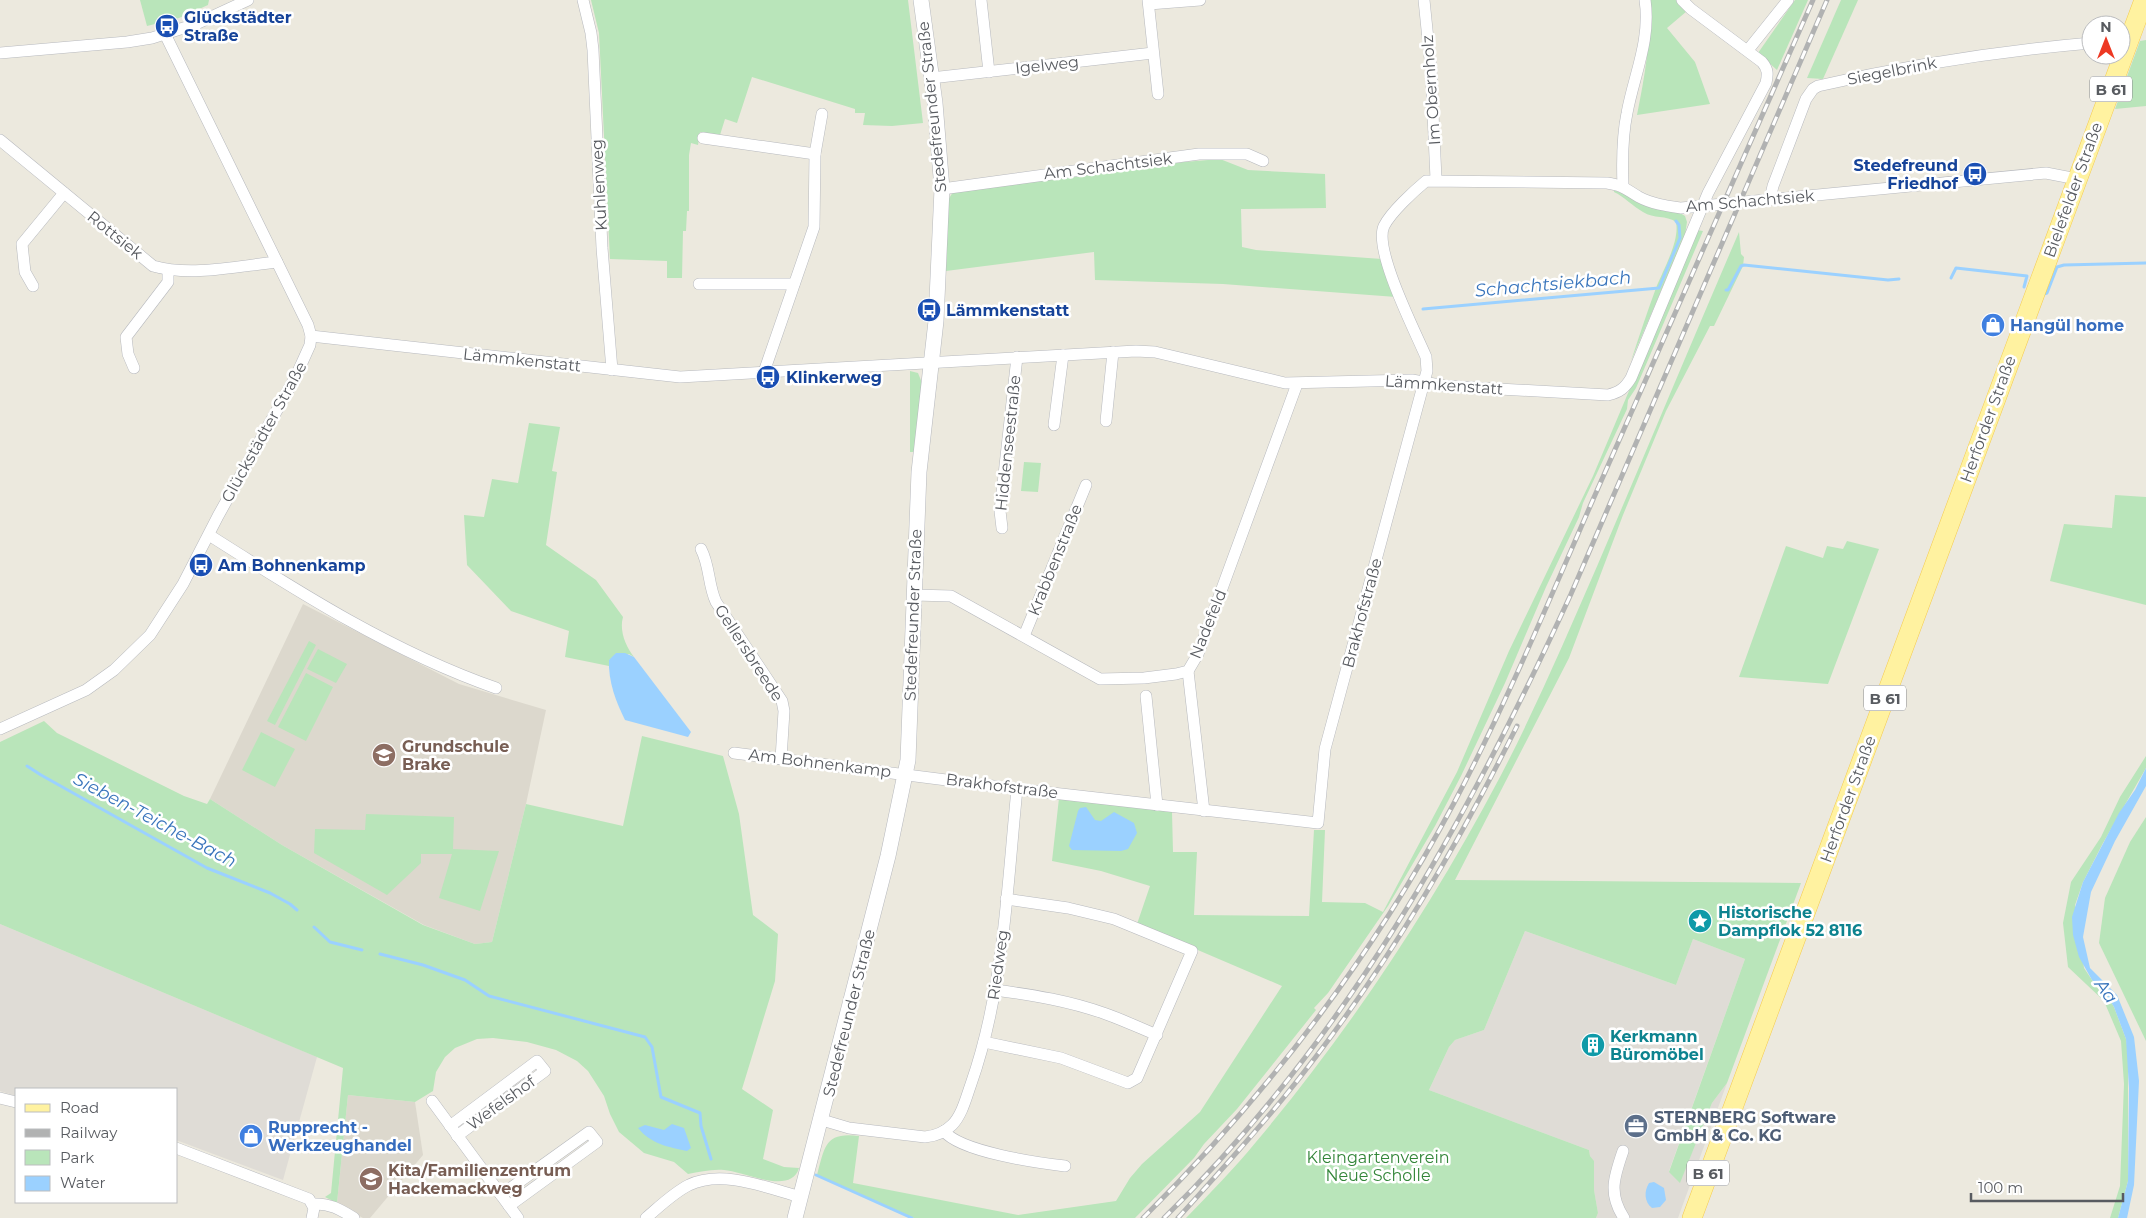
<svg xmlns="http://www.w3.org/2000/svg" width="2146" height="1218" font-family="Montserrat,sans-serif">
  <rect width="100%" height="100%" fill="#ece9de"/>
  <g fill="#dfdcd6">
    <polygon points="0,924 317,1057 283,1180 176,1140 176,1089 16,1089 16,1096 0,1091"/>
    <polygon points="1525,931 1676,985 1693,939 1745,959 1669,1171 1680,1182 1712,1103 1727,1083 1678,1218 1596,1218 1598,1213 1594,1190 1594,1162 1590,1156 1589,1150 1429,1090 1449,1047 1455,1040 1484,1030"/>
  </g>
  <g fill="#dcd8cd">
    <polygon points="303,604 459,684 546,710 526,804 492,942 475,944 424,925 282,845 210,799"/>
    <polygon points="348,1095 415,1102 423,1155 370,1218 363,1218 337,1203"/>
  </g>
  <g fill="#b9e5ba">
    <polygon points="140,0 209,0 208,5 179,18 147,26"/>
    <polygon points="591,0 908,0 923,123 892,126 863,125 865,113 855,113 855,109 752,77 737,123 725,119 720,135 700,132 698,145 691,143 689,155 689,211 687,211 686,231 683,231 682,278 667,278 667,261 610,259 599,33"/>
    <path d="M1649,0H1676L1687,11L1667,28L1695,62L1710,104L1637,115C1645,75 1651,41 1649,0Z"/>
    <polygon points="1795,0 1808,0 1777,70 1758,53"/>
    <polygon points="1841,0 1858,0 1823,79 1807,78"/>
    <polygon points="2146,40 2146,106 2115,109 2140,41"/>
    <polygon points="1220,159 1248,170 1325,174 1326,208 1241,209 1242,247 1256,250 1382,259 1396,297 1223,284 1095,280 1094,252 946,271 948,200 953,192 1160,164"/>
    <path d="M1614,190L1657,208L1680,213L1685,216L1687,222L1685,235L1631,361C1639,337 1647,312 1656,288C1663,270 1680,241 1676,222C1666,215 1654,219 1643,212C1632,206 1625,197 1614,192Z"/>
    <path d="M1697,230L1703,231L1636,388L1628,400L1627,409L1583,503L1579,517L1546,587L1505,683L1461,776L1435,826L1388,906L1328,993L1314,1008L1316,1010L1237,1109L1204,1144L1194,1158L1135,1218H914L817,1175C825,1146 825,1132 859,1136L853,1183L1018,1215L1116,1201L1130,1178L1142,1164L1200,1112L1282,986L1137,924L1150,886L1101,871L1052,861L1059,798L1172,812L1173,852H1197L1194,915L1309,916L1314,830H1325L1322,902L1365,903L1383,912L1457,772L1509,651L1593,476Z"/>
    <path d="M1739,232L1741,254L1744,257L1743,266L1714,326H1710L1666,411L1623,515L1569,658L1455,880L1801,883L1727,1083L1712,1103L1680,1183L1669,1172L1745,959L1693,939L1676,985L1525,931L1484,1030L1455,1040L1449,1047L1429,1090L1589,1150L1590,1156L1594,1161V1190L1598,1213L1596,1218H1186C1210,1193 1234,1169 1256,1142C1350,1030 1432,906 1500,777C1536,708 1567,635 1598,564C1645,454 1691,343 1739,232Z"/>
    <polygon points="910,371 918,373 922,383 914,452 910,452"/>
    <path d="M529,423L560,427L552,471L557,472L546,545L596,580L623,617C619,631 626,647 634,657L629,654L609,660V666L565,657L569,631L511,611L467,565L464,515L484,517L492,479L518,483Z"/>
    <polygon points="1024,462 1041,463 1038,492 1021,491"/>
    <polygon points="2115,495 2146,497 2146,605 2050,581 2064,524 2112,528"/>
    <polygon points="1847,541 1879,549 1828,684 1739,677 1786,546 1823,558 1827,546 1843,549"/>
    <polygon points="309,641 316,645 275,725 267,721"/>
    <polygon points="318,649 347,664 336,683 307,669"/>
    <polygon points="306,673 333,687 306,741 278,727"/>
    <path d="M44,721L57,733L184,796L207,804L210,799L282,845L423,925L475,944L492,942L526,804L623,826L642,736L723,756L739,814L753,915L778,934L775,981L742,1089L773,1110L763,1159L784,1167L799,1168C791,1196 743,1171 724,1170C711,1169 700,1172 688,1174L674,1162L644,1153L619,1132L610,1114L604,1096L588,1071L577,1061L556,1050L527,1042L493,1038L477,1039L455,1048L445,1057L436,1072L433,1091L415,1102L348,1095L337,1203L325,1197L331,1193L343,1068L0,924V742Z"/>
    <polygon points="261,732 295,749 275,787 242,770"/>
    <polygon points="2146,756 2146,768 2103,843 2083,882 2075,905 2084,968 2092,980 2101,986 2114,1007 2126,1039 2128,1051 2128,1181 2118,1218 2110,1218 2120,1186 2124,1084 2121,1041 2104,1001 2068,967 2063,923 2071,882 2101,837 2120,797"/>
    <polygon points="366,814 454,817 453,849 499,851 480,911 439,898 452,854 421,854 421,863 387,895 314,853 315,829 365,830"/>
    <polygon points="2146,817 2146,1041 2099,943 2105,898 2130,842"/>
  </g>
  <g fill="#9bd1ff">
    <path d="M616,653H625L634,657L691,732L688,737L625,720C616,702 608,681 609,660Z"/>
    <polygon points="2146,768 2146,786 2115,841 2091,892 2083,937 2090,968 2117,995 2134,1037 2139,1081 2134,1185 2127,1218 2118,1218 2128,1181 2129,1088 2126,1039 2114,1007 2101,986 2092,980 2079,957 2073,935 2072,917 2083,882 2119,813 2135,790"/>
    <polygon points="1086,807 1095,820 1101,821 1114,812 1134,823 1137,833 1128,849 1121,851 1072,850 1069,846 1078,811 1080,808"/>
    <path d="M672,1124L684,1128L691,1148L687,1151C668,1147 651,1144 638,1128L645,1125L664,1130Z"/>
    <path d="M1654,1182L1664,1188L1666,1200L1660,1207L1652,1208C1644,1202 1644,1191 1649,1183Z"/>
  </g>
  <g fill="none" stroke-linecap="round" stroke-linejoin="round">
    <g stroke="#9bd1ff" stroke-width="3">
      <polyline points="1951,278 1956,268 2027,276 2024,287"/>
      <polyline points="1726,290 1728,290 1741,266 1744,265 1888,280 1899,279"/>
      <polyline points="2044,294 2047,293 2057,267 2064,265 2146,263"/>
      <polyline points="1423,309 1659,288 1680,238 1679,225 1676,221"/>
      <polyline points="27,766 41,775 207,868 270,893 290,904 297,910"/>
      <polyline points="314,927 330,942 362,950"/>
      <polyline points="380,954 423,965 465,980 489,996 645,1037 652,1047 661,1097 700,1113 701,1126 711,1159"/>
      <polyline points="816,1175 912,1218"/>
    </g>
    <g stroke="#b7b9be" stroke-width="12">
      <g id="minor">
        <polyline points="583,0 591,33 593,50 602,248 612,370"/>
        <polyline points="981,0 989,72"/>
        <polyline points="1148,0 1158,94"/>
        <polyline points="1424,0 1431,69 1436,179"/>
        <polyline points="1149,4 1200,0"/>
        <polyline points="1748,50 1788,0"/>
        <polyline points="0,53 127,42 152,38 196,24 248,0"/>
        <polyline points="931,78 1153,53"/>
        <polyline points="703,138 815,154"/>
        <path d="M0,140L153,266C191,277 238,266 277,262"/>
        <path d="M1623,186C1622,161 1622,137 1627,113C1634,75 1651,40 1645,0"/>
        <polyline points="942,189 1199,154 1247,154 1263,161"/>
        <path d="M1770,199L1773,186L1806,99L1813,89L1818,86C1908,65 1999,51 2091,43"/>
        <polyline points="699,284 794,284"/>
        <polyline points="33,286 25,272 22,244 64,193"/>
        <path d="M311,336L680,377L1136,351L1155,352L1285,383L1412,380L1445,386L1608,395C1620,392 1625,388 1631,378L1708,193L1766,83C1768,74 1768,69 1762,62L1691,9L1682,0"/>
        <polyline points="134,368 128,354 126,337 168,282 168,270"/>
        <polyline points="764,372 814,227 815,154 822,114"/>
        <polyline points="1106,421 1113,352"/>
        <polyline points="1054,425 1063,355"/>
        <polyline points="1002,528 1000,511 1017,357"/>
        <path d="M209,535C300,593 393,652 496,688"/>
        <path d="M701,549C710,566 708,585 716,602L782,701L784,711L781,759"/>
        <polyline points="914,595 951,596 1100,679 1144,678 1176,674 1188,671 1198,654 1297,384"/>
        <polyline points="1024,636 1086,485"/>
        <polyline points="1188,671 1204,811"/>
        <polyline points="1146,696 1157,805"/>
        <polyline points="0,729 86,690 114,670 150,635 183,584 218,516 296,376 310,345 311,336 308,325 165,34"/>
        <path d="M734,753L1017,789L1318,823L1325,749L1427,371L1426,357C1415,331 1373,249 1384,226C1391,212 1414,191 1426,181L1607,183C1625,186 1625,189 1639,197C1652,204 1667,206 1681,208L2046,173L2077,179"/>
        <path d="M995,990C1033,995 1070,1001 1106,1014C1123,1020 1140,1028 1157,1035"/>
        <polyline points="984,1042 1061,1058 1128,1083 1137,1078 1192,951 1114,919 1068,908 1006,899"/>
        <polyline points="0,1098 16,1102"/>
        <polyline points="432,1101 518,1218"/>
        <path d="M822,1120L849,1128L925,1137C935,1136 944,1133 952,1125C962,1115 966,1098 971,1084C1004,990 1007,888 1017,789"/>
        <polyline points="450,1126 537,1061 545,1071 457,1136"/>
        <path d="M944,1131C960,1152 1039,1163 1065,1166"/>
        <polyline points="176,1148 309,1199 314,1208 312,1218"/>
        <path d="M1623,1151C1614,1177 1608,1194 1624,1218"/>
        <polyline points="501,1195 589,1132 597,1142 509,1206"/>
        <path d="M313,1204C330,1203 341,1210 354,1218"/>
        <path d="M646,1218C659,1207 673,1193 689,1185C723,1169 767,1188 801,1197"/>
      </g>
    </g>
    <g stroke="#b7b9be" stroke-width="16">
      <polyline id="tertiary" points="795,1218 888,856 908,760 919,472 936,321 942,189 935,103 921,0"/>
    </g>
    <g stroke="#f5cb4e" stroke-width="20">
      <polyline id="primary" points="1692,1218 2144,0"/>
    </g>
    <use href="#minor" stroke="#fff" stroke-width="11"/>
    <use href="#tertiary" stroke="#fff" stroke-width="15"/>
    <use href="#primary" stroke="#fff2a0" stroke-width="19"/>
    <g stroke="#b1b2b2" stroke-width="5">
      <g id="rail">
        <path d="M1143,1218C1266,1096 1373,956 1454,803C1511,695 1557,581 1606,470C1675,313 1744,157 1813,0"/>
        <path d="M1164,1218C1346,1040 1466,823 1571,594L1827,0"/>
        <path d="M1178,1218C1214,1178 1251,1138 1285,1096C1377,983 1452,857 1517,726"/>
      </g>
    </g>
    <use href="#rail" stroke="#fff" stroke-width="3" stroke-dasharray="9" stroke-linecap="butt"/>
  </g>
  <defs>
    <g id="bus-disc" transform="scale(1.25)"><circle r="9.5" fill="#1a4fb4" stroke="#fff"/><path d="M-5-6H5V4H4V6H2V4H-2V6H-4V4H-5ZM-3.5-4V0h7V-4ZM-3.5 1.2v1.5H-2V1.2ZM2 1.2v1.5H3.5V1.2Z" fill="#fff"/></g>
    <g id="shop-disc" transform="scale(1.25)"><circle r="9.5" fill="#3f7fe0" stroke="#fff"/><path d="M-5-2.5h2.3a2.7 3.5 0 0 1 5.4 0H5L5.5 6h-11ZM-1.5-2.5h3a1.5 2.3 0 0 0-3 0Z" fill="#fff"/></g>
    <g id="school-disc" transform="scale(1.25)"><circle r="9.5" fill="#8d6e63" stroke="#fff"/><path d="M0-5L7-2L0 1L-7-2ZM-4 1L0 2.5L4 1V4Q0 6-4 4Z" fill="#fff"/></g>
    <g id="sight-disc" transform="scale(1.25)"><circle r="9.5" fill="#0f9aa8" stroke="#fff"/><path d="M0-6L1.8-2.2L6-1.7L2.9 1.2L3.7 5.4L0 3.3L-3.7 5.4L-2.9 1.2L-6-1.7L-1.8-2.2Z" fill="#fff"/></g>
    <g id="building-disc" transform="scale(1.25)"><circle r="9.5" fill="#0f9aa8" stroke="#fff"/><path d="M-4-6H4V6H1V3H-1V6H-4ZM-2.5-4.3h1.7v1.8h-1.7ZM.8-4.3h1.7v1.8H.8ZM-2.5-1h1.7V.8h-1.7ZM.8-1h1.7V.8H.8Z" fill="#fff"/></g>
    <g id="office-disc" transform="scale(1.25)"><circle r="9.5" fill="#5c6f8a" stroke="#fff"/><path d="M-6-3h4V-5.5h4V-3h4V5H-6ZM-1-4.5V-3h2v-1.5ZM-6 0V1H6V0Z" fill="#fff"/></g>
  </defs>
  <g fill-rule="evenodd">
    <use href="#bus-disc" x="167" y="26"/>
    <use href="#bus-disc" x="1975" y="174"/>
    <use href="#bus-disc" x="929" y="310"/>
    <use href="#shop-disc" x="1993" y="325"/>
    <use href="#bus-disc" x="768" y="377"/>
    <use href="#bus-disc" x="201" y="565"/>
    <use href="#school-disc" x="384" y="755"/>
    <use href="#sight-disc" x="1700" y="921"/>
    <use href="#building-disc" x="1593" y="1045"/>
    <use href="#office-disc" x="1636" y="1126"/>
    <use href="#shop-disc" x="251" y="1136"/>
    <use href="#school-disc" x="371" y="1179"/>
  </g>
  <g text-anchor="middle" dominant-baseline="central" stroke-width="5" stroke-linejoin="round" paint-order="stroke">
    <g fill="#fff" stroke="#8a8c90" stroke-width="1">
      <rect x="2090" y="76.5" width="42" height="25" rx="4"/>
      <rect x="1864" y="685.5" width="42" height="25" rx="4"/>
      <rect x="1687" y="1160.5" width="42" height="25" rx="4"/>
    </g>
    <g font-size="15" font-weight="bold" fill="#585b60">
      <text x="2111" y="89">B 61</text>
      <text x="1885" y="698">B 61</text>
      <text x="1708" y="1173">B 61</text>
    </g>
    <g font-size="16" font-weight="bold" fill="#164399" stroke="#fff" text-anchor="start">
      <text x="184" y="17">Glückstädter<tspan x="184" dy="18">Straße</tspan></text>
      <text x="1958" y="165" text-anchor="end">Stedefreund<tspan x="1958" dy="18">Friedhof</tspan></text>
      <text x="946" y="310">Lämmkenstatt</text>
      <text x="786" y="377">Klinkerweg</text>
      <text x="218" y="565">Am Bohnenkamp</text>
    </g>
    <g font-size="16" fill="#585b60" stroke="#fff">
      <text transform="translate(1047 65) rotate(-6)">Igelweg</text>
      <text transform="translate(1892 71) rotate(-11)">Siegelbrink</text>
      <text transform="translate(1431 90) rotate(-94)">Im Obernholz</text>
      <text transform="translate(932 107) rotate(-96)">Stedefreunder Straße</text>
      <text transform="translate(1108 166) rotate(-7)">Am Schachtsiek</text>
      <text transform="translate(599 185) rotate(-93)">Kuhlenweg</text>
      <text transform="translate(2073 190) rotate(-70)">Bielefelder Straße</text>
      <text transform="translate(1750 201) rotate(-5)">Am Schachtsiek</text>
      <text transform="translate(115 235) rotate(39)">Rottsiek</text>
      <text transform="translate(522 360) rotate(6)">Lämmkenstatt</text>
      <text transform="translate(1444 385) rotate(4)">Lämmkenstatt</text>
      <text transform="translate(1988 419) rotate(-70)">Herforder Straße</text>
      <text transform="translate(264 432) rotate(-61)">Glückstädter Straße</text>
      <text transform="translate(1008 443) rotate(-84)">Hiddenseestraße</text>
      <text transform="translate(1055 560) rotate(-68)">Krabbenstraße</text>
      <text transform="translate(1362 613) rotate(-75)">Brakhofstraße</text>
      <text transform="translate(913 615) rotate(-88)">Stedefreunder Straße</text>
      <text transform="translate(1208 624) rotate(-68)">Nadefeld</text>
      <text transform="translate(749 653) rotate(57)">Gellersbreede</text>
      <text transform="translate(820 763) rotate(7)">Am Bohnenkamp</text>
      <text transform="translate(1002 786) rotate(7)">Brakhofstraße</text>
      <text transform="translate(1848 799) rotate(-70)">Herforder Straße</text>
      <text transform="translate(998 965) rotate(-82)">Riedweg</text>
      <text transform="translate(849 1013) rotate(-76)">Stedefreunder Straße</text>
      <text transform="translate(501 1103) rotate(-36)">Wefelshof</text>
    </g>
    <g font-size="16" font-weight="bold" fill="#366cbe" stroke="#fff" text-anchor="start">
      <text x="2010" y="325">Hangül home</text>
      <text x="268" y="1127">Rupprecht -<tspan x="268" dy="18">Werkzeughandel</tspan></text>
    </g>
    <g font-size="16" font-weight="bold" fill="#785e54" stroke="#fff" text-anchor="start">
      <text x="402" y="746">Grundschule<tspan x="402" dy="18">Brake</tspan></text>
      <text x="388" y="1170">Kita/Familienzentrum<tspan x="388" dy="18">Hackemackweg</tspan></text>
    </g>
    <g font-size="16" font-weight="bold" fill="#0d838f" stroke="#fff" text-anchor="start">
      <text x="1718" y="912">Historische<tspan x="1718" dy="18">Dampflok 52 8116</tspan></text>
      <text x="1610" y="1036">Kerkmann<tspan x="1610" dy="18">Büromöbel</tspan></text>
    </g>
    <g font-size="16" font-weight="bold" fill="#4e5e75" stroke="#fff" text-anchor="start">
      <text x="1654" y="1117">STERNBERG Software<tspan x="1654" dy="18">GmbH &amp; Co. KG</tspan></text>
    </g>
    <g font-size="16" fill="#328538" stroke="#fff">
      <text x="1378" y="1157">Kleingartenverein<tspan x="1378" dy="18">Neue Scholle</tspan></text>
    </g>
    <g font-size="18" font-style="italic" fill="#3975bc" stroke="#fff">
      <text transform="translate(1553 284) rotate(-5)">Schachtsiekbach</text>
      <text transform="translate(155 820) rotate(28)">Sieben-Teiche-Bach</text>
      <text transform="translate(2106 991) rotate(55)">Aa</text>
    </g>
  </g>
  <rect x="15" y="1088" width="162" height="115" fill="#ffffff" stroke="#bcbdbf"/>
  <rect x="25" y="1104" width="25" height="8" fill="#fff2a0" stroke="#bcbdbf"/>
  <text x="60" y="1113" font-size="15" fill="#585b60">Road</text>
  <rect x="25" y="1129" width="25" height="8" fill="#b1b2b2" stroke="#bcbdbf"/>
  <text x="60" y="1138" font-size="15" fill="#585b60">Railway</text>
  <rect x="25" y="1150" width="25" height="15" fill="#b9e5ba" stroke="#bcbdbf"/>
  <text x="60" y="1163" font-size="15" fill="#585b60">Park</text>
  <rect x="25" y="1176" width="25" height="15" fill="#9bd1ff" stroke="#bcbdbf"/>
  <text x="60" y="1188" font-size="15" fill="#585b60">Water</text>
  <g transform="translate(2106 40)"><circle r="24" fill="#ffffff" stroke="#bcbdbf"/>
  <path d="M0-4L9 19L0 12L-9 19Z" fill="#ed3823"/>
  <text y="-8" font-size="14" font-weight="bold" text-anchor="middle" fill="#585b60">N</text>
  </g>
  <path d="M1971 1193v8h152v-8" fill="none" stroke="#585b60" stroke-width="2.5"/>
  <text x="1978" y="1193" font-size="15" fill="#585b60" stroke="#ffffff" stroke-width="4" paint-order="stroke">100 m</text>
</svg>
